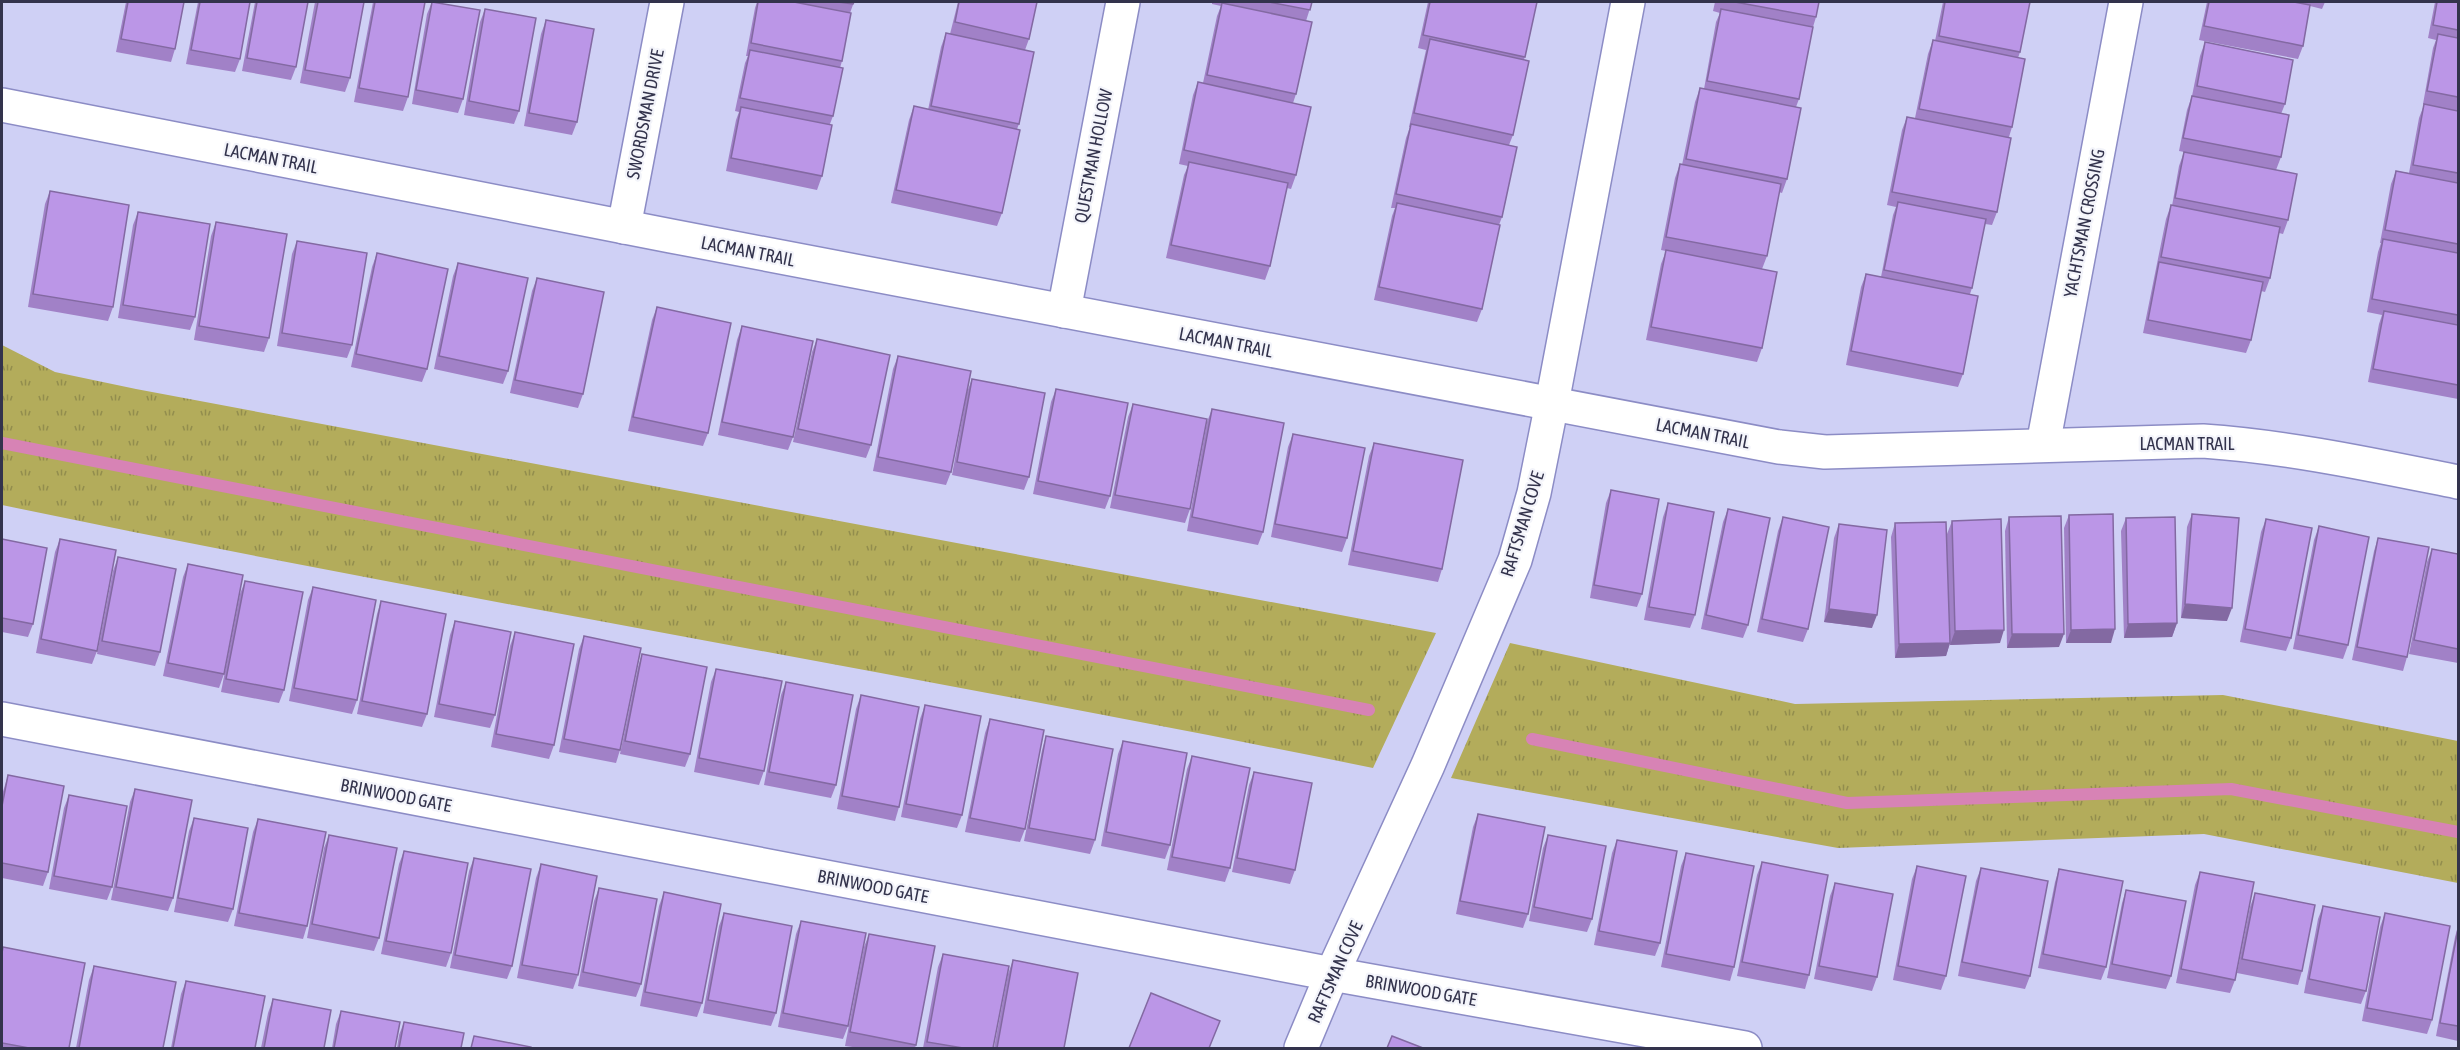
<svg xmlns="http://www.w3.org/2000/svg" width="2460" height="1050" font-family="'Asap Condensed',sans-serif">
  <defs>
    <pattern id="grass-tufts" width="24" height="20" patternUnits="userSpaceOnUse" patternTransform="scale(1.5)"><rect width="24" height="20" fill="#b3ac5b"/><path d="M3 7l-1-3M5 7V3M7 7l1-3M15 17l-1-3M17 17v-4M19 17l1-3" fill="none" stroke="#928d4d"/></pattern>
  </defs>
  <rect width="100%" height="100%" fill="#cfd0f5"/>
  <g fill="url(#grass-tufts)">
    <path d="M2,345L55,372L136,389L1436,633L1373,768C917,675 457,600 2,505Z"/>
    <polygon points="1510,643 1795,704 2223,695 2458,741 2458,883 2204,834 1838,848 1451,778"/>
  </g>
  <g fill="none" stroke-linecap="round" stroke-linejoin="round">
    <g stroke="#d783b5" stroke-width="12">
      <polyline points="2,443 1369,710"/>
      <polyline points="1532,739 1847,803 2231,789 2458,832"/>
    </g>
    <g stroke="#8c8cc5" stroke-width="36">
      <g id="minor">
        <path d="M2,105L671,236L1779,447L1825,452L2203,441C2290,447 2373,465 2458,482"/>
        <polyline points="624,227 667,2"/>
        <polyline points="1064,311 1123,2"/>
        <polyline points="2043,445 2126,2"/>
        <polyline points="2,719 1332,974 1745,1048"/>
      </g>
    </g>
    <g stroke="#8c8cc5" stroke-width="36">
      <polyline id="tertiary" points="1301,1048 1332,974 1428,765 1515,560 1534,493 1552,403 1628,2"/>
    </g>
    <use href="#minor" stroke="#fff" stroke-width="33"/>
    <use href="#tertiary" stroke="#fff" stroke-width="33"/>
  </g>
  <g fill="#a181c7">
    <polygon points="126,2 184,2 175,49 171,62 116,52"/>
    <polygon points="198,2 250,2 240,59 235,72 186,64"/>
    <polygon points="255,2 308,2 296,67 291,80 242,71"/>
    <polygon points="315,2 364,2 350,78 345,92 300,83"/>
    <polygon points="373,2 425,2 408,97 403,111 354,102"/>
    <polygon points="432,2 463,99 458,113 412,104 427,14"/>
    <polygon points="757,2 854,2 850,13 842,61 840,68 833,116 830,124 822,176 817,190 726,171 736,120 739,112 735,111 745,63 748,56 746,56 755,8"/>
    <polygon points="958,2 1037,2 1029,39 1025,50 1019,124 1017,129 1002,213 997,226 891,203 909,120 914,106 928,110 941,47 946,33 950,34"/>
    <polygon points="1212,2 1312,2 1306,21 1296,94 1293,103 1296,175 1291,189 1287,188 1270,266 1265,280 1166,258 1184,175 1188,166 1179,164 1193,95 1198,82 1203,83 1217,16 1221,6 1212,4"/>
    <polygon points="1428,2 1537,2 1524,60 1513,135 1509,145 1502,217 1499,225 1482,309 1477,322 1374,300 1392,216 1395,208 1391,208 1406,138 1410,127 1409,127 1426,50 1418,48"/>
    <polygon points="1715,2 1819,2 1816,17 1813,27 1799,99 1796,107 1787,179 1782,193 1779,192 1767,256 1762,269 1762,348 1757,362 1646,340 1661,264 1666,251 1661,250 1675,178 1680,164 1682,165 1695,102 1700,88 1704,89 1716,22 1720,13 1713,11"/>
    <polygon points="1943,2 2030,2 2020,52 2018,58 2012,127 2009,137 1997,212 1992,225 1985,224 1972,288 1970,294 1963,374 1958,387 1846,365 1861,287 1866,274 1881,277 1893,215 1896,207 1887,205 1902,130 1907,117 1915,118 1928,54 1933,40 1935,41"/>
    <polygon points="2207,2 2325,2 2322,9 2310,6 2303,46 2298,59 2199,40"/>
    <polygon points="2435,2 2458,2 2458,399 2368,382 2379,324 2382,315 2367,312 2378,252 2381,243 2380,243 2391,184 2396,171 2409,173 2419,118 2424,105 2423,104 2433,48 2436,40 2428,38"/>
    <polygon points="485,9 519,111 514,124 464,115 480,22"/>
    <polygon points="546,20 577,122 572,135 524,126 541,34"/>
    <polygon points="2205,42 2285,104 2281,114 2281,157 2276,170 2179,151 2187,110 2192,96 2200,56"/>
    <polygon points="2184,152 2288,220 2283,234 2279,233 2270,278 2265,292 2261,291 2251,340 2246,353 2143,333 2166,219 2171,205 2172,206 2179,166"/>
    <polygon points="50,191 113,307 108,321 28,307 45,204"/>
    <polygon points="138,212 195,317 190,330 118,318 133,225"/>
    <polygon points="216,222 269,338 264,352 194,340 211,236"/>
    <polygon points="297,241 352,345 347,358 277,346 292,254"/>
    <polygon points="377,253 427,369 422,382 351,367 372,267"/>
    <polygon points="458,263 508,371 503,384 434,369 453,276"/>
    <polygon points="537,278 583,394 578,408 510,393 532,291"/>
    <polygon points="657,307 708,433 703,446 628,431 652,320"/>
    <polygon points="742,326 793,437 788,450 718,435 737,340"/>
    <polygon points="817,339 871,445 866,458 793,442 812,352"/>
    <polygon points="898,356 951,472 946,485 873,471 893,369"/>
    <polygon points="972,379 1029,477 1024,490 952,475 967,392"/>
    <polygon points="1056,389 1110,496 1105,509 1033,494 1051,402"/>
    <polygon points="1133,404 1190,509 1185,523 1110,508 1128,417"/>
    <polygon points="1212,409 1263,532 1258,545 1187,531 1207,422"/>
    <polygon points="1293,434 1347,538 1342,552 1271,537 1288,447"/>
    <polygon points="1374,443 1442,569 1438,582 1348,565 1369,456"/>
    <polygon points="1611,490 1642,594 1637,607 1590,598 1606,503"/>
    <polygon points="1668,503 1695,615 1690,628 1644,620 1663,517"/>
    <polygon points="1728,509 1748,625 1743,638 1701,629 1723,522"/>
    <polygon points="2192,514 2227,621 2181,618 2187,527"/>
    <polygon points="2069,515 2111,643 2066,643 2064,528"/>
    <polygon points="1783,517 1808,629 1803,642 1757,632 1778,531"/>
    <polygon points="2009,517 2059,647 2007,648 2005,531"/>
    <polygon points="2126,518 2177,623 2172,637 2124,638 2121,531"/>
    <polygon points="2266,519 2291,638 2286,651 2240,642 2261,532"/>
    <polygon points="1952,521 2000,643 1950,645 1950,643 1946,656 1895,658 1891,537 1895,523 1947,534"/>
    <polygon points="1839,524 1872,628 1824,622 1834,538"/>
    <polygon points="2319,526 2348,645 2343,659 2293,649 2314,540"/>
    <polygon points="2378,538 2407,657 2403,671 2352,660 2374,551"/>
    <polygon points="2,539 33,624 28,637 2,632"/>
    <polygon points="60,539 97,651 92,664 36,653 55,552"/>
    <polygon points="2432,549 2458,554 2458,663 2409,654 2427,562"/>
    <polygon points="118,557 160,652 155,666 97,654 113,571"/>
    <polygon points="188,564 224,674 219,688 163,676 183,577"/>
    <polygon points="245,581 284,690 279,703 221,692 240,594"/>
    <polygon points="313,587 357,700 352,714 289,701 308,600"/>
    <polygon points="381,601 427,714 422,727 357,714 377,614"/>
    <polygon points="455,621 495,715 490,728 434,717 450,635"/>
    <polygon points="515,632 554,745 549,759 491,747 510,646"/>
    <polygon points="584,636 620,750 616,763 559,752 579,649"/>
    <polygon points="642,654 690,754 685,767 620,754 638,667"/>
    <polygon points="716,669 764,771 759,785 694,772 711,682"/>
    <polygon points="786,682 836,785 831,798 764,785 781,695"/>
    <polygon points="861,695 899,807 895,821 837,809 856,709"/>
    <polygon points="925,705 962,815 957,828 901,817 920,719"/>
    <polygon points="990,719 1025,829 1020,842 965,832 985,733"/>
    <polygon points="1046,736 1095,840 1090,854 1024,841 1042,750"/>
    <polygon points="1123,741 1170,845 1165,859 1101,846 1118,754"/>
    <polygon points="1192,756 1230,868 1225,882 1167,870 1187,769"/>
    <polygon points="1254,772 1295,870 1290,884 1232,872 1249,785"/>
    <polygon points="8,775 48,872 43,886 2,878 2,795"/>
    <polygon points="135,789 173,898 168,911 111,900 130,802"/>
    <polygon points="69,795 112,887 107,900 49,889 64,808"/>
    <polygon points="1478,814 1528,914 1523,928 1456,914 1473,827"/>
    <polygon points="194,818 233,909 228,922 174,912 189,831"/>
    <polygon points="258,819 307,926 303,939 234,926 253,832"/>
    <polygon points="329,835 379,938 374,951 307,938 324,848"/>
    <polygon points="1548,835 1592,919 1587,932 1529,921 1543,848"/>
    <polygon points="1617,840 1660,943 1655,956 1594,945 1612,853"/>
    <polygon points="404,851 451,953 446,967 381,954 399,864"/>
    <polygon points="1686,853 1734,967 1730,981 1661,967 1681,866"/>
    <polygon points="474,858 512,966 507,979 450,968 469,871"/>
    <polygon points="1762,862 1809,975 1805,989 1737,976 1757,875"/>
    <polygon points="541,864 578,975 573,989 517,978 536,878"/>
    <polygon points="1917,866 1946,976 1941,990 1893,980 1912,879"/>
    <polygon points="1981,868 2030,976 2025,989 1958,976 1976,881"/>
    <polygon points="2059,869 2106,967 2101,980 2038,968 2055,882"/>
    <polygon points="2200,872 2235,980 2230,993 2176,983 2195,885"/>
    <polygon points="1835,883 1877,977 1872,991 1814,979 1830,896"/>
    <polygon points="599,888 641,984 636,997 578,986 594,901"/>
    <polygon points="2126,890 2171,976 2166,989 2107,978 2122,903"/>
    <polygon points="664,892 702,1003 697,1017 640,1006 659,906"/>
    <polygon points="2255,893 2302,971 2298,985 2237,973 2250,907"/>
    <polygon points="2323,906 2366,991 2361,1004 2304,993 2318,919"/>
    <polygon points="724,913 776,1013 771,1026 703,1013 719,926"/>
    <polygon points="2385,913 2432,1020 2427,1034 2362,1021 2380,927"/>
    <polygon points="801,921 848,1026 843,1039 778,1027 796,934"/>
    <polygon points="2458,926 2458,1041 2436,1036 2455,937"/>
    <polygon points="869,934 916,1045 915,1048 860,1048 845,1046 864,947"/>
    <polygon points="3,947 69,1048 2,1048 2,950"/>
    <polygon points="943,954 993,1048 923,1048 938,967"/>
    <polygon points="1013,960 1064,1048 994,1048 1008,974"/>
    <polygon points="94,966 163,1048 76,1048 89,980"/>
    <polygon points="186,981 255,1048 171,1048 181,994"/>
    <polygon points="273,999 324,1048 261,1048 268,1013"/>
    <polygon points="341,1011 395,1048 332,1048 336,1024"/>
    <polygon points="404,1022 461,1048 397,1048 399,1035"/>
  </g>
  <g fill="#8369a2">
    <polygon points="2185,604 2232,608 2227,621 2181,618"/>
    <polygon points="1829,609 1877,615 1872,628 1824,622"/>
    <polygon points="2177,623 2172,637 2124,638 2128,624"/>
    <polygon points="2115,629 2111,643 2066,643 2071,630"/>
    <polygon points="2004,630 2000,643 1950,645 1955,631"/>
    <polygon points="2012,634 2064,634 2059,647 2007,648"/>
    <polygon points="1950,643 1946,656 1895,658 1899,644"/>
  </g>
  <g fill="#bb96e7" stroke="#8369a2" stroke-width="1.5">
    <polygon points="128,2 184,2 175,49 121,39"/>
    <polygon points="200,2 250,2 240,59 191,50"/>
    <polygon points="257,2 308,2 296,67 247,58"/>
    <polygon points="318,2 364,2 350,78 305,70"/>
    <polygon points="375,2 425,2 408,97 359,88"/>
    <polygon points="432,2 480,10 463,99 416,90"/>
    <polygon points="758,2 794,2 851,13 842,61 751,43"/>
    <polygon points="838,2 854,2 853,4"/>
    <polygon points="959,2 1037,2 1029,39 955,22"/>
    <polygon points="1269,2 1312,2 1310,10"/>
    <polygon points="1430,2 1537,2 1525,57 1423,35"/>
    <polygon points="1735,2 1819,2 1816,17"/>
    <polygon points="1945,2 2030,2 2020,52 1939,36"/>
    <polygon points="2209,2 2294,2 2310,5 2303,46 2204,26"/>
    <polygon points="2437,2 2458,2 2458,30 2433,25"/>
    <polygon points="1222,3 1312,22 1296,94 1207,75"/>
    <polygon points="485,9 536,18 519,111 469,101"/>
    <polygon points="1721,9 1813,27 1799,99 1707,81"/>
    <polygon points="546,20 594,29 577,122 529,113"/>
    <polygon points="946,33 1034,52 1019,124 931,106"/>
    <polygon points="2438,34 2458,38 2458,97 2427,91"/>
    <polygon points="1430,39 1529,61 1513,135 1414,113"/>
    <polygon points="1933,40 2025,59 2012,127 1919,109"/>
    <polygon points="2205,42 2293,60 2285,104 2197,86"/>
    <polygon points="750,50 843,68 833,116 740,98"/>
    <polygon points="1198,82 1311,107 1296,175 1184,150"/>
    <polygon points="1700,88 1801,108 1787,179 1686,159"/>
    <polygon points="2192,96 2289,115 2281,157 2183,138"/>
    <polygon points="2424,104 2458,111 2458,173 2413,165"/>
    <polygon points="914,106 1020,130 1002,213 896,190"/>
    <polygon points="741,107 832,125 822,176 731,158"/>
    <polygon points="1907,117 2011,138 1997,212 1892,192"/>
    <polygon points="1411,124 1517,147 1502,217 1396,194"/>
    <polygon points="2184,152 2297,174 2288,220 2175,198"/>
    <polygon points="1189,162 1288,183 1270,266 1171,245"/>
    <polygon points="1680,164 1781,184 1767,256 1666,237"/>
    <polygon points="2396,171 2458,183 2458,244 2385,230"/>
    <polygon points="50,191 129,205 113,307 33,294"/>
    <polygon points="1898,202 1986,219 1972,288 1884,270"/>
    <polygon points="1397,203 1500,225 1482,309 1379,287"/>
    <polygon points="2171,205 2280,227 2270,278 2161,257"/>
    <polygon points="138,212 210,224 195,317 123,305"/>
    <polygon points="216,222 287,234 269,338 199,326"/>
    <polygon points="2383,239 2458,253 2458,315 2372,299"/>
    <polygon points="297,241 367,253 352,345 282,333"/>
    <polygon points="1666,250 1777,272 1762,348 1651,327"/>
    <polygon points="377,253 448,269 427,369 356,354"/>
    <polygon points="2159,262 2263,282 2251,340 2148,320"/>
    <polygon points="458,263 528,278 508,371 439,356"/>
    <polygon points="1866,274 1978,296 1963,374 1851,351"/>
    <polygon points="537,278 604,292 583,394 515,380"/>
    <polygon points="657,307 731,323 708,433 633,417"/>
    <polygon points="2384,311 2458,325 2458,385 2373,369"/>
    <polygon points="742,326 813,341 793,437 722,422"/>
    <polygon points="817,339 890,355 871,445 798,429"/>
    <polygon points="898,356 971,371 951,472 878,457"/>
    <polygon points="972,379 1045,393 1029,477 957,462"/>
    <polygon points="1056,389 1128,403 1110,496 1038,481"/>
    <polygon points="1133,404 1207,419 1190,509 1115,495"/>
    <polygon points="1212,409 1284,423 1263,532 1192,517"/>
    <polygon points="1293,434 1365,448 1347,538 1275,524"/>
    <polygon points="1374,443 1463,460 1442,569 1353,551"/>
    <polygon points="1611,490 1659,499 1642,594 1594,585"/>
    <polygon points="1668,503 1714,512 1695,615 1649,607"/>
    <polygon points="1728,509 1770,518 1748,625 1706,615"/>
    <polygon points="2113,514 2115,629 2071,630 2069,515"/>
    <polygon points="2192,514 2239,518 2232,608 2185,604"/>
    <polygon points="2061,516 2064,634 2012,634 2009,517"/>
    <polygon points="1783,517 1829,527 1808,629 1762,619"/>
    <polygon points="2175,517 2177,623 2128,624 2126,518"/>
    <polygon points="2001,519 2004,630 1955,631 1952,521"/>
    <polygon points="2266,519 2312,528 2291,638 2245,629"/>
    <polygon points="1946,522 1950,643 1899,644 1895,523"/>
    <polygon points="1839,524 1887,530 1877,615 1829,609"/>
    <polygon points="2319,526 2369,537 2348,645 2298,635"/>
    <polygon points="2378,538 2429,547 2407,657 2357,647"/>
    <polygon points="2,539 47,548 33,624 2,618"/>
    <polygon points="60,539 116,550 97,651 41,639"/>
    <polygon points="2432,549 2458,554 2458,649 2414,640"/>
    <polygon points="118,557 176,569 160,652 102,641"/>
    <polygon points="188,564 243,575 224,674 168,663"/>
    <polygon points="245,581 303,592 284,690 226,679"/>
    <polygon points="313,587 376,600 357,700 294,688"/>
    <polygon points="381,601 446,614 427,714 362,701"/>
    <polygon points="455,621 511,632 495,715 439,704"/>
    <polygon points="515,632 574,644 554,745 496,734"/>
    <polygon points="584,636 641,648 620,750 564,739"/>
    <polygon points="642,654 707,667 690,754 625,741"/>
    <polygon points="716,669 782,681 764,771 699,758"/>
    <polygon points="786,682 853,695 836,785 769,772"/>
    <polygon points="861,695 919,707 899,807 842,796"/>
    <polygon points="925,705 981,716 962,815 906,804"/>
    <polygon points="990,719 1044,730 1025,829 970,818"/>
    <polygon points="1046,736 1113,749 1095,840 1029,828"/>
    <polygon points="1123,741 1187,753 1170,845 1106,832"/>
    <polygon points="1192,756 1250,768 1230,868 1172,857"/>
    <polygon points="1254,772 1312,783 1295,870 1237,858"/>
    <polygon points="8,775 64,786 48,872 2,863 2,806"/>
    <polygon points="135,789 192,800 173,898 116,887"/>
    <polygon points="69,795 127,806 112,887 54,876"/>
    <polygon points="1478,814 1545,827 1528,914 1460,901"/>
    <polygon points="194,818 248,828 233,909 178,898"/>
    <polygon points="258,819 326,832 307,926 239,913"/>
    <polygon points="329,835 397,848 379,938 312,924"/>
    <polygon points="1548,835 1606,846 1592,919 1534,907"/>
    <polygon points="1617,840 1677,851 1660,943 1599,931"/>
    <polygon points="404,851 468,863 451,953 386,941"/>
    <polygon points="1686,853 1754,866 1734,967 1666,954"/>
    <polygon points="474,858 531,869 512,966 455,955"/>
    <polygon points="1762,862 1828,875 1809,975 1742,962"/>
    <polygon points="541,864 597,876 578,975 522,965"/>
    <polygon points="1917,866 1966,876 1946,976 1898,966"/>
    <polygon points="1981,868 2048,881 2030,976 1962,962"/>
    <polygon points="2059,869 2123,881 2106,967 2043,954"/>
    <polygon points="2200,872 2254,882 2235,980 2181,969"/>
    <polygon points="1835,883 1893,894 1877,977 1819,966"/>
    <polygon points="599,888 657,899 641,984 583,972"/>
    <polygon points="2126,890 2186,901 2171,976 2112,964"/>
    <polygon points="664,892 721,904 702,1003 645,992"/>
    <polygon points="2255,893 2315,905 2302,971 2242,959"/>
    <polygon points="2323,906 2380,917 2366,991 2309,979"/>
    <polygon points="724,913 792,926 776,1013 708,1000"/>
    <polygon points="2385,913 2450,926 2432,1020 2367,1008"/>
    <polygon points="801,921 866,933 848,1026 783,1013"/>
    <polygon points="2458,929 2458,1026 2440,1023"/>
    <polygon points="869,934 935,946 916,1045 850,1032"/>
    <polygon points="3,947 85,963 69,1048 29,1048 2,1043 2,953"/>
    <polygon points="943,954 1009,966 993,1048 963,1048 927,1042"/>
    <polygon points="1013,960 1078,973 1064,1048 997,1048"/>
    <polygon points="94,966 176,982 163,1048 79,1048"/>
    <polygon points="186,981 265,996 255,1048 173,1048"/>
    <polygon points="1151,993 1220,1021 1209,1048 1129,1048"/>
    <polygon points="273,999 331,1010 324,1048 264,1048"/>
    <polygon points="341,1011 400,1022 395,1048 334,1048"/>
    <polygon points="404,1022 464,1033 461,1048 399,1048"/>
    <polygon points="474,1036 531,1047 531,1048 471,1048"/>
    <polygon points="1392,1036 1423,1048 1387,1048"/>
  </g>
  <g text-anchor="middle" dominant-baseline="central" stroke-width="4.5" stroke-linejoin="round" paint-order="stroke">
    <g font-size="18" fill="#33334c" stroke="#f3f4fa">
      <text transform="translate(645 114) rotate(-79)">SWORDSMAN DRIVE</text>
      <text transform="translate(1093 156) rotate(-79)">QUESTMAN HOLLOW</text>
      <text transform="translate(271 158) rotate(11)">LACMAN TRAIL</text>
      <text transform="translate(2084 223) rotate(-79)">YACHTSMAN CROSSING</text>
      <text transform="translate(748 251) rotate(11)">LACMAN TRAIL</text>
      <text transform="translate(1226 342) rotate(11)">LACMAN TRAIL</text>
      <text transform="translate(1703 433) rotate(11)">LACMAN TRAIL</text>
      <text x="2187" y="443">LACMAN TRAIL</text>
      <text transform="translate(1522 524) rotate(-73)">RAFTSMAN COVE</text>
      <text transform="translate(396 795) rotate(11)">BRINWOOD GATE</text>
      <text transform="translate(873 886) rotate(11)">BRINWOOD GATE</text>
      <text transform="translate(1335 972) rotate(-66)">RAFTSMAN COVE</text>
      <text transform="translate(1421 990) rotate(10)">BRINWOOD GATE</text>
    </g>
  </g>
  <rect width="2460" height="1050" fill="none" stroke="#33334c" stroke-width="6"/>
</svg>
